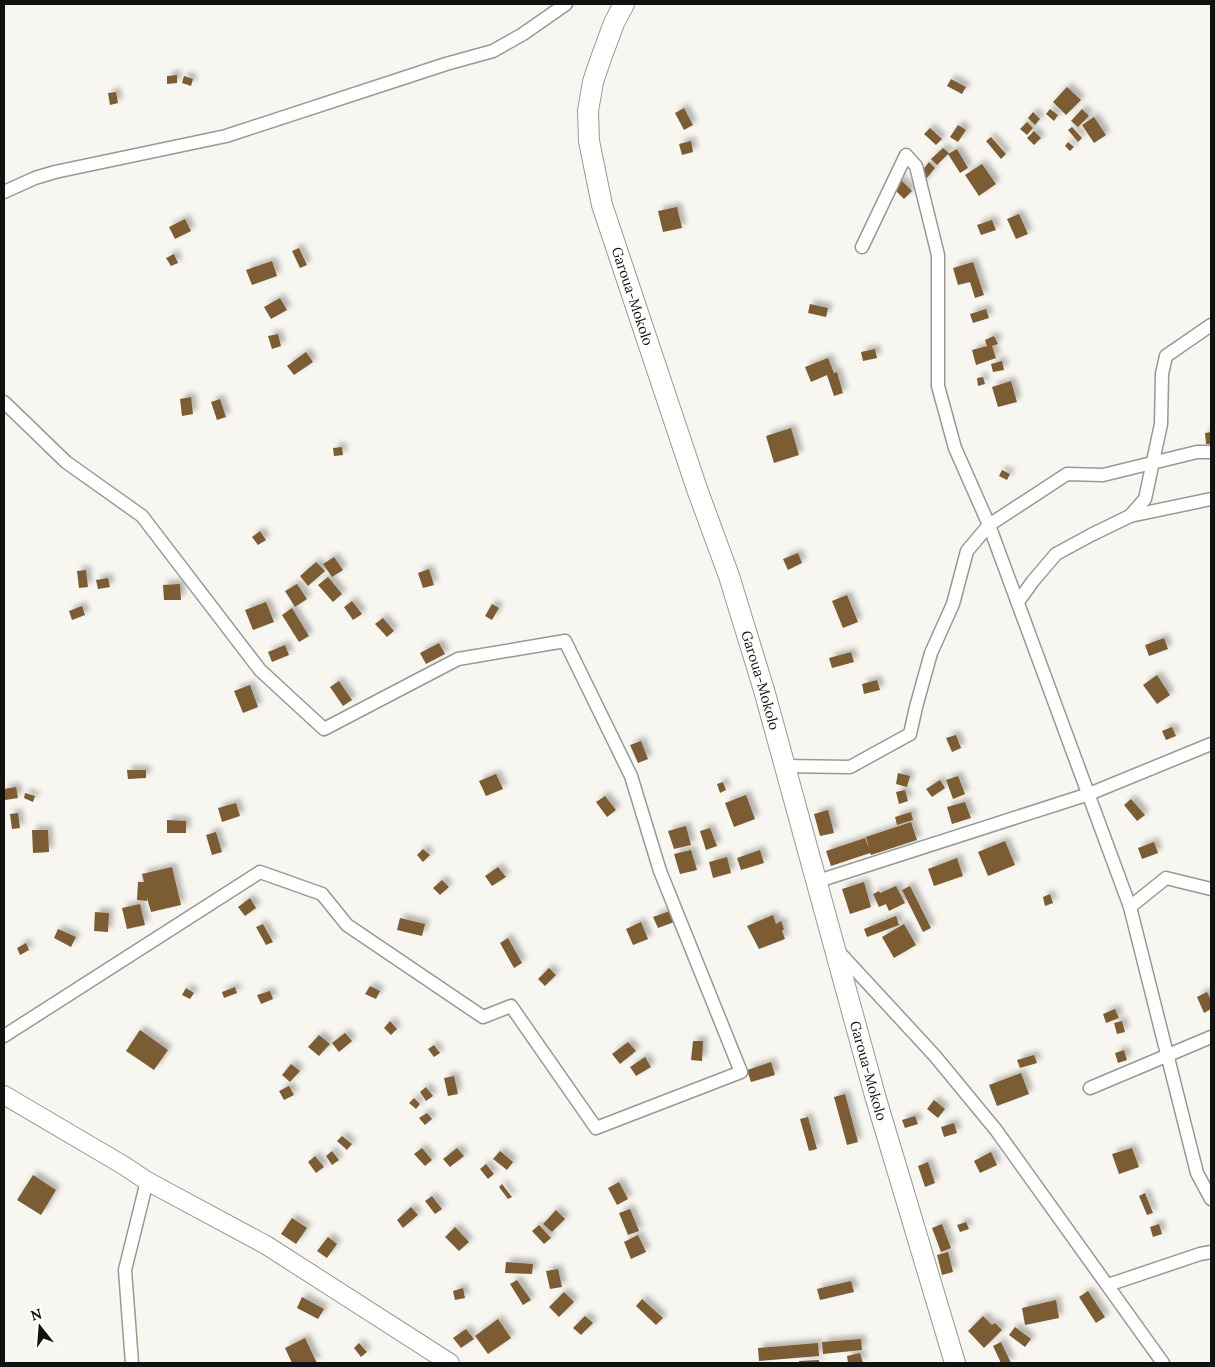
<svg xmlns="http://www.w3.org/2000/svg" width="1215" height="1367" font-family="Lora,serif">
  <defs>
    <filter id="shadow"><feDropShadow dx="4.5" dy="-4.5" stdDeviation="2.5" flood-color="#0004"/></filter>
  </defs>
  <rect width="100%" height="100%" fill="#f8f6f0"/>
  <g fill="#7b5b32" filter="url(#shadow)">
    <polygon points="177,75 177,83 167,84 167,76"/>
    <polygon points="184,76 193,79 191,86 182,83"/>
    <polygon points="951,79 966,87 962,94 947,86"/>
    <polygon points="1067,87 1081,100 1066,115 1053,102"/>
    <polygon points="116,92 118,103 110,105 108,93"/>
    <polygon points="684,108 693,125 684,130 675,113"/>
    <polygon points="1050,109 1058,115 1054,121 1046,114"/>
    <polygon points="1082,109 1089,116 1078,127 1071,121"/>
    <polygon points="1033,112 1040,119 1035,125 1028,118"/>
    <polygon points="1094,117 1106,135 1094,143 1082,125"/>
    <polygon points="1027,122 1033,128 1027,135 1020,129"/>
    <polygon points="958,125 966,130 958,142 950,137"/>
    <polygon points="1072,127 1082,138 1078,142 1068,130"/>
    <polygon points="930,128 942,139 936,145 924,134"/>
    <polygon points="1034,131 1041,138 1034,145 1027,138"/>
    <polygon points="991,137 1006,154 1001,159 986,141"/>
    <polygon points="691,141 693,152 682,155 679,144"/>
    <polygon points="1068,142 1074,147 1070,151 1065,146"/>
    <polygon points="943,148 949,153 937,165 931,159"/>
    <polygon points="957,149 968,168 960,173 948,154"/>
    <polygon points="929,162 935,168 921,185 915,180"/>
    <polygon points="982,164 996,184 979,196 965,175"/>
    <polygon points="900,179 912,191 904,199 892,187"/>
    <polygon points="677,207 682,228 663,232 658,211"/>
    <polygon points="1019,214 1028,234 1016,239 1007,219"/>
    <polygon points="185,219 191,231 175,239 169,227"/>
    <polygon points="992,220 996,230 981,235 977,225"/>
    <polygon points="299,248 307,265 300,268 292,251"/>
    <polygon points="174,254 178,263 171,266 166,258"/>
    <polygon points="272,261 277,276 252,285 246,270"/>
    <polygon points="973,262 984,295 975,298 970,282 958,285 953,268"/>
    <polygon points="280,298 287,310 271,319 264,307"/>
    <polygon points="810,304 828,308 826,317 808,313"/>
    <polygon points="986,309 989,318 973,323 970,314"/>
    <polygon points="278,334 281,346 272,349 268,336"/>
    <polygon points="994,336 998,344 992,346 996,358 976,365 972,350 987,346 985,340"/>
    <polygon points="875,349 877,358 863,361 861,352"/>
    <polygon points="306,352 313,362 294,375 287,366"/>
    <polygon points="828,358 834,373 837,372 843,393 834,396 827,375 811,382 805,367"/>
    <polygon points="1002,361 1004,370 993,372 991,364"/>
    <polygon points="983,377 985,384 978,386 977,378"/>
    <polygon points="1011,381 1017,402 998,407 992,387"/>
    <polygon points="191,397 193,414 182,416 180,399"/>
    <polygon points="220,399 226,417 217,420 211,402"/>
    <polygon points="791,428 799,455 774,463 766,436"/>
    <polygon points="1211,432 1211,444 1206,444 1205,433"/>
    <polygon points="342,447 343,455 334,456 333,448"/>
    <polygon points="1002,470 1010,474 1007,480 999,476"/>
    <polygon points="260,531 266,540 258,545 252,537"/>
    <polygon points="798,553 802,563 788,570 783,559"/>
    <polygon points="334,557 343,570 332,577 323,564"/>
    <polygon points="316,562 325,571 308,586 300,576"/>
    <polygon points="429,569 434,585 423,588 418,573"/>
    <polygon points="86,570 88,587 79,588 77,571"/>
    <polygon points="328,577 342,594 333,602 318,585"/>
    <polygon points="108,578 110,587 98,589 96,580"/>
    <polygon points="180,584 181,600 164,600 163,585"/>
    <polygon points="297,584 307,599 295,607 285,591"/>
    <polygon points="847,595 858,622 843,628 832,601"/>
    <polygon points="352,601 362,614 353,620 344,607"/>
    <polygon points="266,602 274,622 253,630 245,610"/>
    <polygon points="492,604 499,608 492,620 485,616"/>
    <polygon points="82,606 85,615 72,620 69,611"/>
    <polygon points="292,608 309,636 299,642 282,615"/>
    <polygon points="383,618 394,631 387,637 375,624"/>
    <polygon points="1164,638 1168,649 1149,656 1145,645"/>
    <polygon points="439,643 445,654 426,664 420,653"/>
    <polygon points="285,645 289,655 272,662 268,652"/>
    <polygon points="851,652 854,662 832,668 829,658"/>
    <polygon points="1157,675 1170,695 1157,704 1143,685"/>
    <polygon points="877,680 880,690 864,694 862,684"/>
    <polygon points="339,681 352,700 343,706 330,687"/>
    <polygon points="250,685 258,707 243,713 234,691"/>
    <polygon points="1172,727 1176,736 1166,740 1162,731"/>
    <polygon points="956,735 961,748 952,752 946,738"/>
    <polygon points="641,741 648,759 638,763 630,745"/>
    <polygon points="127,770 146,770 146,778 128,779"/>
    <polygon points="898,773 910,776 907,787 896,784"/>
    <polygon points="496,774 503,789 486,796 479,781"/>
    <polygon points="958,776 965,794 953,799 946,780"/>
    <polygon points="940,780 945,788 932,797 926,789"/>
    <polygon points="723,782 726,790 720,793 717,784"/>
    <polygon points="16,787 18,798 5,800 4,789"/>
    <polygon points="905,790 908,801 899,804 896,792"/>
    <polygon points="25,793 35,796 33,802 24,798"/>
    <polygon points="746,795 755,819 734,827 725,803"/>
    <polygon points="605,796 616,810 607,817 596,802"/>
    <polygon points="1131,799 1145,815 1137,821 1124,805"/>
    <polygon points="965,802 971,818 952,824 947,807"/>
    <polygon points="236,803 240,816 222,822 218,808"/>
    <polygon points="828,810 834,833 820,836 814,814"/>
    <polygon points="911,812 913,820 897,825 895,817"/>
    <polygon points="18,813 20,828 12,829 10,814"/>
    <polygon points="167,820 186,821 186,833 167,833"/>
    <polygon points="911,822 917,840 871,855 870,853 831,866 826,851 865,838 869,848 866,837"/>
    <polygon points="686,826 691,845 674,849 668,831"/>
    <polygon points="710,828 717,846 706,850 700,831"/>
    <polygon points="32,830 48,830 49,852 33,853"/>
    <polygon points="216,832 222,852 212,855 206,835"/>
    <polygon points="1005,841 1015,865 988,876 978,852"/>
    <polygon points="1154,842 1158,853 1142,859 1138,848"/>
    <polygon points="423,849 430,855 423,862 417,855"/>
    <polygon points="691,850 697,870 680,874 674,854"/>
    <polygon points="760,850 764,863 741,870 737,858"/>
    <polygon points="727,857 731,873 713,878 709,862"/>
    <polygon points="957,858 963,876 934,886 928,869"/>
    <polygon points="172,867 181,905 151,912 147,898 147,901 137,900 138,882 144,882 142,874"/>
    <polygon points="498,867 506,877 492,886 485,876"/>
    <polygon points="442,880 449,887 440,895 433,888"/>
    <polygon points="864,882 871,907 850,914 842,889"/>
    <polygon points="896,886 905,903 889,911 886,904 879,907 873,894 879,891 880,893"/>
    <polygon points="910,886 931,928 923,932 902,890"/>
    <polygon points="1050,894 1053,903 1045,906 1043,897"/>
    <polygon points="250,898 256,908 245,916 238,907"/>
    <polygon points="140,904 145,925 127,929 122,908"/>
    <polygon points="670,911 674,922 658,928 653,917"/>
    <polygon points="95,912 109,913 108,932 94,931"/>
    <polygon points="773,915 776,924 781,921 784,929 782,931 785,939 759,949 747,926"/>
    <polygon points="896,916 899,925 867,937 864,929"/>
    <polygon points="400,918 425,924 422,936 397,930"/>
    <polygon points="641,922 648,939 633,945 626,929"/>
    <polygon points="263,924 273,942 266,945 256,927"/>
    <polygon points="904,924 916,945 894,958 882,937"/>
    <polygon points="58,929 76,937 71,947 54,938"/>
    <polygon points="508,938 522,963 514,968 500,943"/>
    <polygon points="26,943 29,950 20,955 17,948"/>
    <polygon points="549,968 556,975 545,986 538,979"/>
    <polygon points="370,986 380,991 376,999 365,994"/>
    <polygon points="235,987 237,993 224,998 222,992"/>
    <polygon points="186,988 194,993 190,999 182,995"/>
    <polygon points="270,991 273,999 261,1004 257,995"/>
    <polygon points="1207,992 1211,1000 1211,1009 1204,1013 1197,997"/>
    <polygon points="1115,1009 1119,1018 1106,1023 1103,1014"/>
    <polygon points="390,1021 397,1029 391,1035 384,1028"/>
    <polygon points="1122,1021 1125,1032 1117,1034 1114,1023"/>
    <polygon points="140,1030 168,1050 154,1070 126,1051"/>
    <polygon points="345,1033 352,1041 339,1052 332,1043"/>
    <polygon points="319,1035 330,1044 319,1056 308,1047"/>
    <polygon points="693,1041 703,1041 702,1061 691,1060"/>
    <polygon points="628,1042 636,1051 620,1064 612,1054"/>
    <polygon points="434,1045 440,1053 434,1057 428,1049"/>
    <polygon points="1124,1050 1127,1060 1118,1063 1115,1053"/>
    <polygon points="1034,1055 1037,1063 1020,1068 1017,1060"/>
    <polygon points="645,1057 651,1067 636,1076 630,1067"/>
    <polygon points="771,1062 775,1075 751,1082 747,1070"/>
    <polygon points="291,1064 300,1071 290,1082 282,1075"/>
    <polygon points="1021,1073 1029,1094 997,1106 989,1085"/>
    <polygon points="454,1076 458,1094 448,1096 444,1078"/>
    <polygon points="289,1086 294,1095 284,1100 279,1091"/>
    <polygon points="426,1087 433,1096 426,1101 420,1092"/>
    <polygon points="845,1094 858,1142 847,1145 834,1097"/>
    <polygon points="414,1098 420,1104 416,1109 409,1103"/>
    <polygon points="934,1100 945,1109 938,1118 927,1109"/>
    <polygon points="427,1113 432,1119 425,1125 419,1118"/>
    <polygon points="915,1116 918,1124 905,1128 902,1120"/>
    <polygon points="808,1117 817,1149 809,1151 800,1119"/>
    <polygon points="954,1123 957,1133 944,1137 941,1127"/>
    <polygon points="342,1136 352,1144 347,1150 337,1141"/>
    <polygon points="422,1148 432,1160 425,1166 414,1154"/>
    <polygon points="457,1148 464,1156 450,1167 443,1159"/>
    <polygon points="1132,1148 1139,1167 1119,1174 1112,1154"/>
    <polygon points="332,1151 339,1160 332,1165 326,1156"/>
    <polygon points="500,1151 513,1162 507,1170 493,1159"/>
    <polygon points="991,1152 997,1165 980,1173 974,1161"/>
    <polygon points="315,1156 324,1167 316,1173 308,1162"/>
    <polygon points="928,1162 935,1183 925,1187 918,1166"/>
    <polygon points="486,1164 494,1174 488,1179 480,1169"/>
    <polygon points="33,1175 56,1190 41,1215 17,1200"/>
    <polygon points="619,1182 628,1199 617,1205 608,1188"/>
    <polygon points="502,1184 512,1197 508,1199 499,1187"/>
    <polygon points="1145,1193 1153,1213 1147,1215 1139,1196"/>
    <polygon points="432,1196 442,1209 435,1214 425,1201"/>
    <polygon points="411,1207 418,1215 403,1228 397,1220"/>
    <polygon points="630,1209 639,1231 628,1235 619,1213"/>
    <polygon points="556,1210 565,1219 552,1232 543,1224"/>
    <polygon points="292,1218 307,1228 296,1244 281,1234"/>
    <polygon points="966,1222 969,1229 960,1232 957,1225"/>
    <polygon points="942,1224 951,1248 941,1252 932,1228"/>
    <polygon points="1159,1224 1162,1234 1153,1237 1150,1227"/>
    <polygon points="539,1225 551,1238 544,1244 532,1231"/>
    <polygon points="455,1227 469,1242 459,1251 445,1237"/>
    <polygon points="638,1235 646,1252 631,1259 624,1242"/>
    <polygon points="328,1237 337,1244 327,1258 317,1251"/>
    <polygon points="948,1252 953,1272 942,1275 937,1255"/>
    <polygon points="506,1262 533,1264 532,1274 505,1273"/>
    <polygon points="558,1269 562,1287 550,1289 546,1271"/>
    <polygon points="517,1280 531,1300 523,1305 510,1284"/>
    <polygon points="851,1281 854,1292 820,1300 817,1289"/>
    <polygon points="463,1288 465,1298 455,1300 453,1291"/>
    <polygon points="1088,1291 1105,1317 1096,1323 1079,1297"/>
    <polygon points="564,1292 574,1302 559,1317 549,1307"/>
    <polygon points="302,1297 324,1309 318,1319 297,1308"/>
    <polygon points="642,1299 663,1318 656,1325 636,1306"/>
    <polygon points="1056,1300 1059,1318 1025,1325 1022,1308"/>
    <polygon points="585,1316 593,1323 581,1335 573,1328"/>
    <polygon points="983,1316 992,1325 995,1323 1002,1330 984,1348 968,1331"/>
    <polygon points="498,1319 511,1338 488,1354 475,1336"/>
    <polygon points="1015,1327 1031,1339 1025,1347 1009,1335"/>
    <polygon points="466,1329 474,1339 461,1348 453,1338"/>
    <polygon points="305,1338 317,1363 292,1363 285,1348"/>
    <polygon points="861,1339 862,1350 823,1354 822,1342"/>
    <polygon points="1001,1342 1011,1363 1001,1363 993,1346"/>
    <polygon points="359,1343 367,1352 361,1357 354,1348"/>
    <polygon points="818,1343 819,1356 759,1361 758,1348"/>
    <polygon points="860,1353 863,1363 848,1363 847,1356"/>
    <polygon points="819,1360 819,1363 799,1363 799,1361"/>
  </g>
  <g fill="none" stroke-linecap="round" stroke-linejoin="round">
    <g stroke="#9a9894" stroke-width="15">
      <g id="street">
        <polyline points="4,192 35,178 55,172 226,136 446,64 493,51 523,34 566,4"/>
        <polyline points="862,247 906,155 916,166 938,255 938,386 955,448 989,525 1130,907 1197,1173 1211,1199"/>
        <polyline points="4,402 66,462 142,516 260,670 324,729 458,659 565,641 631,776 660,871 741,1072 596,1128 511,1006 483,1017 347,925 322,894 260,872 4,1036"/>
        <polyline points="1130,516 1211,499"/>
        <polyline points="1017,601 1020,599 1033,581 1056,554 1091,535 1130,516 1145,499 1161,424 1162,374 1166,356 1211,325"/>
        <polyline points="784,766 850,767 910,734 916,707 931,653 953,604 967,551 989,525 1067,474 1103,475 1197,452 1211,452"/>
        <polyline points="815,882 1089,794 1211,744"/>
        <polyline points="1130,907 1166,878 1211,889"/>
        <polyline points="839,952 935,1056 996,1130 1163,1363"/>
        <polyline points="1090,1088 1211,1037"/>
        <polyline points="1108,1285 1200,1254 1211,1252"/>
        <polyline points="132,1363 125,1270 147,1181"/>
      </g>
    </g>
    <g stroke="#9a9894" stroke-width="20">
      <polyline id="secondary" points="4,1095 123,1165 147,1181 266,1245 450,1363"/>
    </g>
    <g stroke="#9a9894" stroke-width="22">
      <g id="primary">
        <path id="s1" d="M624,4L614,23L600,61L593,82L588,111L589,141L602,205L697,489L729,576L764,690L876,1099L955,1363"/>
      </g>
    </g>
    <use href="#street" stroke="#fff" stroke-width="12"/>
    <use href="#secondary" stroke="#fff" stroke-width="18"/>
    <use href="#primary" stroke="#fff" stroke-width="20"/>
  </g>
  <g text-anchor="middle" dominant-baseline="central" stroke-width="4" stroke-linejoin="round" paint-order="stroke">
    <g font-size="14" fill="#121110" stroke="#fff">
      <text stroke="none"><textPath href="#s1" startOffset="305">Garoua-Mokolo</textPath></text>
      <text stroke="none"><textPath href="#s1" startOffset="710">Garoua-Mokolo</textPath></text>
      <text stroke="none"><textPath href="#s1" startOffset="1115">Garoua-Mokolo</textPath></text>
    </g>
  </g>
  <rect width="1215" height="1367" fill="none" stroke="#121110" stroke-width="10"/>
  <g transform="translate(40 1327) rotate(343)" stroke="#ffffff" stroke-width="4" paint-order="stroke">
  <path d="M0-4L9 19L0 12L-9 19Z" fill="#121110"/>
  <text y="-8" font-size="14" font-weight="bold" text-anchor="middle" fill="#121110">N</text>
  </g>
</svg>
